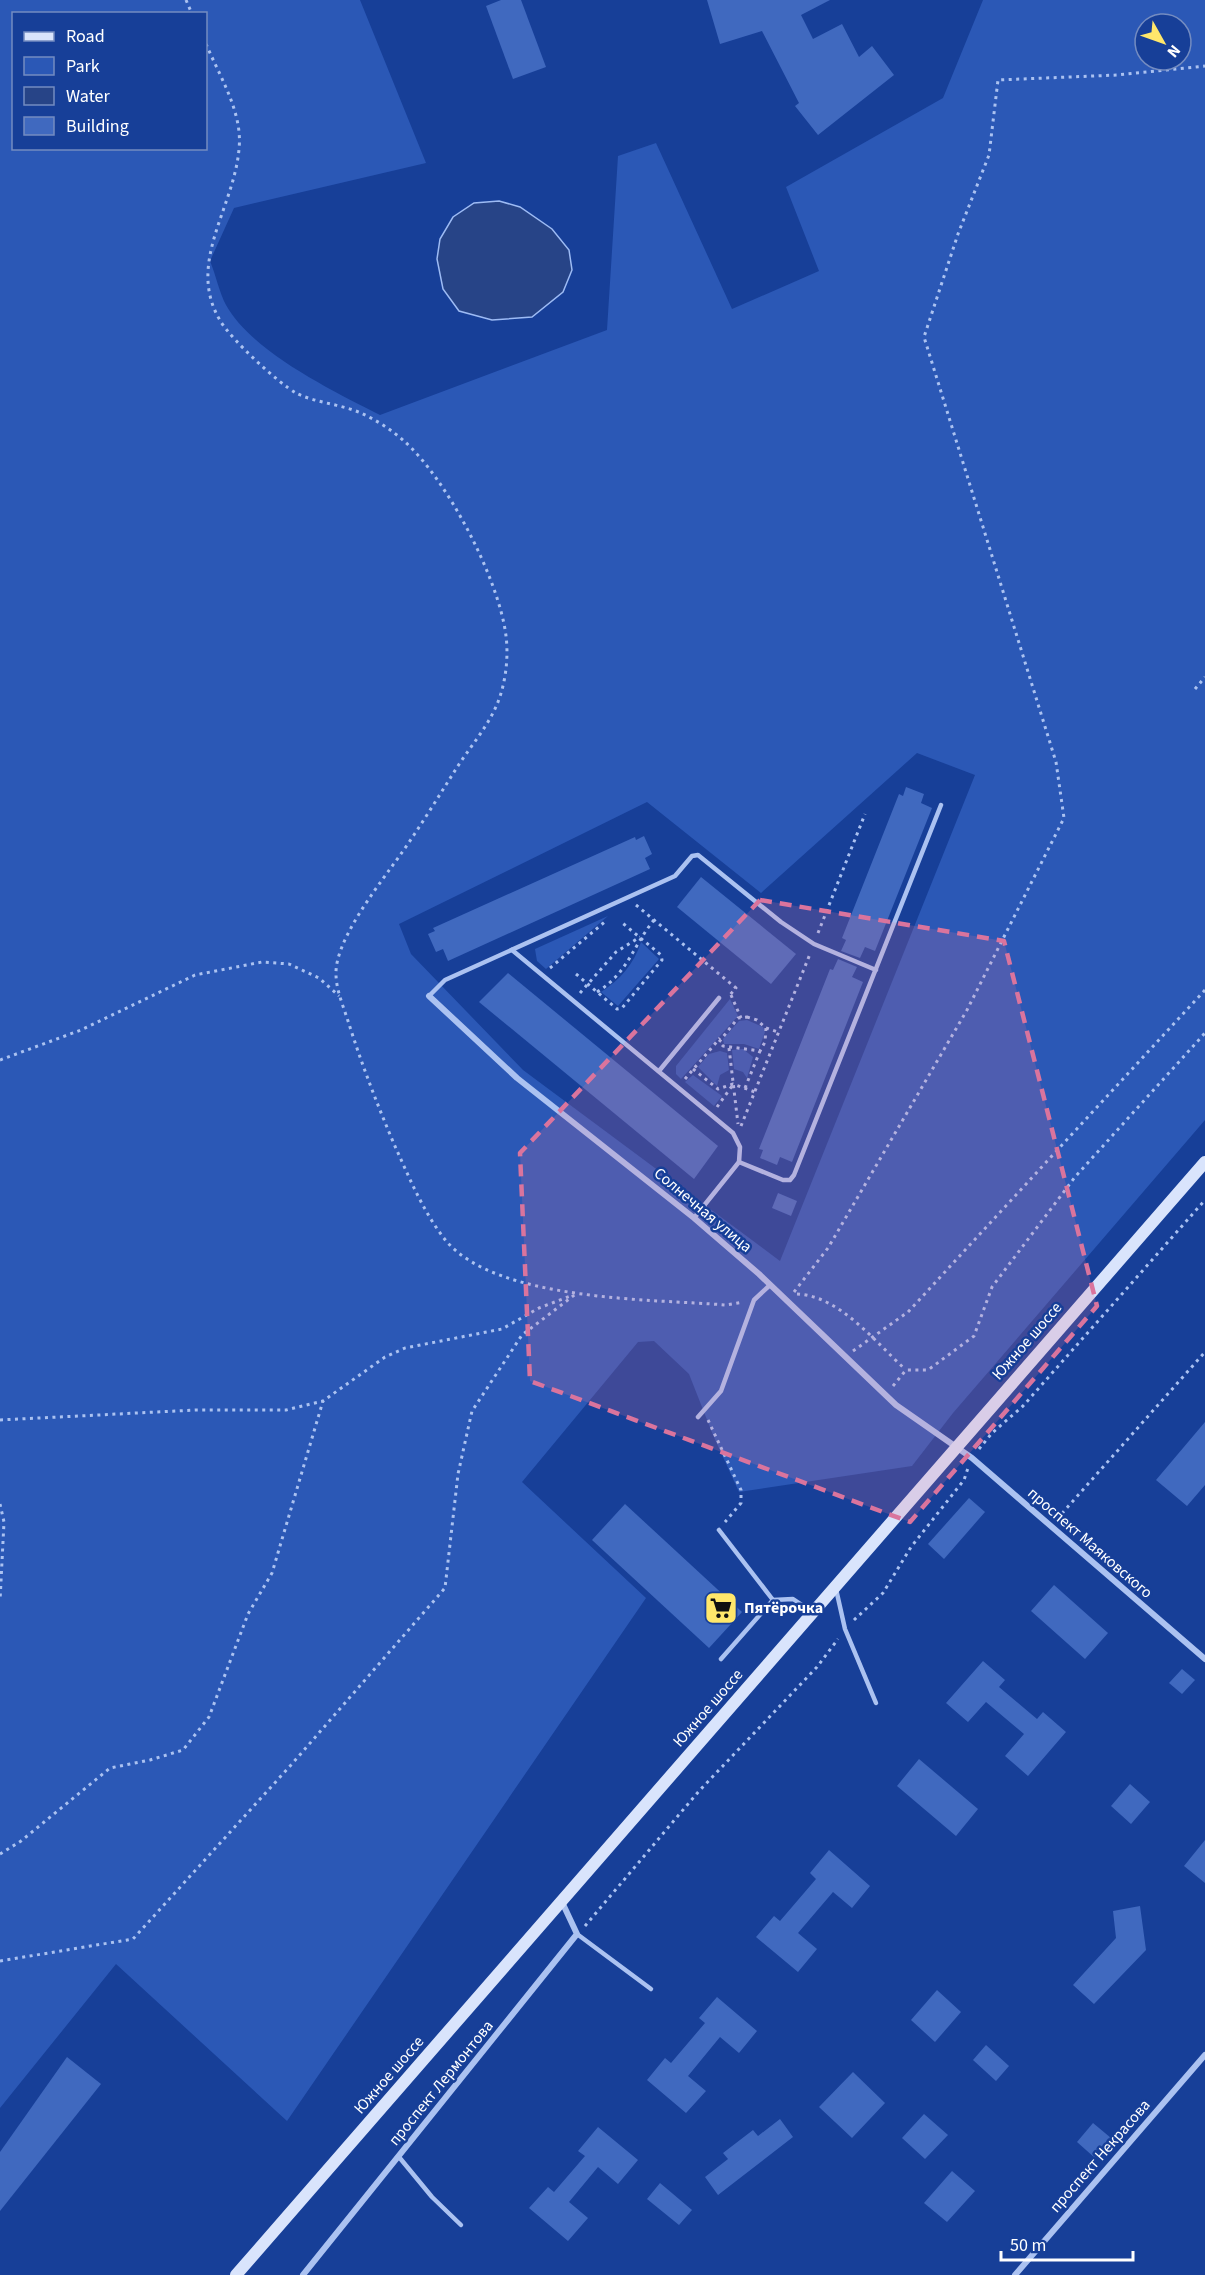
<svg xmlns="http://www.w3.org/2000/svg" width="1205" height="2275" font-family="'Source Sans 3',sans-serif">
  <rect width="100%" height="100%" fill="#173f98"/>
  <g fill="#2b58b6" fill-rule="evenodd">
    <path d="M0,0H360L426,163L234,208L210,261C216,275 219,292 226,305C252,352 333,391 380,415L607,330L618,156L656,143L732,309L819,271L786,187L943,98L983,0H1205V1120L953,1413L912,1466L739,1492L713,1435L689,1374L654,1341L638,1342L522,1482L646,1598L287,2121L116,1964L0,2108ZM14,14H206V148H14ZM1145,24H1181V60H1145ZM917,753L975,775L780,1261L523,1070L411,954L399,924L647,802L761,893Z"/>
    <polygon points="608,916 546,969 537,961 535,949"/>
    <path d="M641,942L659,959L618,1006L601,992C620,980 634,964 641,942Z"/>
    <polygon points="730,999 738,1016 681,1079 676,1074 676,1066"/>
    <polygon points="747,1020 763,1027 765,1032 759,1049 744,1044 724,1044 723,1039 739,1021"/>
    <polygon points="743,1049 753,1057 747,1078 743,1072 734,1069 732,1050"/>
    <polygon points="720,1051 727,1053 729,1070 720,1075 717,1086 698,1067 709,1054"/>
    <polygon points="693,1075 722,1096 714,1106 685,1082"/>
  </g>
  <polygon fill="#274487" stroke="#9dbbf4" stroke-width="1.5" points="499,201 520,207 552,229 569,250 572,270 563,292 532,317 492,320 459,311 443,289 437,259 440,239 453,217 474,203"/>
  <g fill="#4069bf">
    <polygon points="501,0 521,0 546,67 513,79 486,6"/>
    <polygon points="707,0 830,0 801,15 813,39 842,24 859,57 872,46 894,75 818,135 795,106 799,103 762,31 720,44"/>
    <polygon points="906,787 924,794 921,803 932,808 875,951 865,947 860,958 841,951 846,940 842,938 899,794 903,796"/>
    <polygon points="644,836 652,854 645,858 650,869 448,961 443,949 436,952 428,934 435,931 433,928 635,837 636,840"/>
    <polygon points="701,877 796,954 771,984 677,907"/>
    <polygon points="838,959 857,967 852,977 863,982 792,1162 780,1157 777,1165 760,1158 763,1150 759,1149 830,969 833,970"/>
    <polygon points="508,973 718,1146 694,1179 479,1002"/>
    <polygon points="778,1193 797,1201 791,1216 772,1208"/>
    <polygon points="1205,1422 1205,1485 1187,1506 1156,1480"/>
    <polygon points="969,1498 985,1512 944,1559 928,1544"/>
    <polygon points="625,1504 742,1612 709,1648 592,1540"/>
    <polygon points="1054,1585 1108,1633 1085,1659 1031,1611"/>
    <polygon points="983,1661 1005,1680 999,1687 1037,1719 1043,1712 1066,1732 1028,1776 1005,1756 1024,1734 986,1702 968,1722 946,1703"/>
    <polygon points="1182,1669 1195,1680 1182,1694 1169,1683"/>
    <polygon points="919,1759 978,1809 956,1836 897,1786"/>
    <polygon points="1130,1784 1150,1802 1131,1824 1111,1806"/>
    <polygon points="1205,1840 1205,1883 1184,1866"/>
    <polygon points="829,1850 870,1886 852,1908 833,1892 798,1933 817,1949 798,1972 756,1937 774,1916 780,1921 816,1879 810,1873"/>
    <polygon points="1140,1906 1146,1950 1094,2004 1073,1985 1116,1938 1113,1911"/>
    <polygon points="937,1990 961,2012 935,2042 911,2020"/>
    <polygon points="717,1997 757,2031 739,2053 720,2037 688,2076 706,2091 686,2113 647,2080 665,2058 671,2063 705,2023 699,2018"/>
    <polygon points="986,2045 1009,2066 996,2081 973,2060"/>
    <polygon points="67,2057 101,2084 0,2211 0,2152"/>
    <polygon points="853,2072 885,2103 852,2138 819,2107"/>
    <polygon points="924,2114 948,2135 925,2159 902,2138"/>
    <polygon points="780,2119 793,2137 718,2195 705,2177 728,2159 723,2153 753,2130 758,2136"/>
    <polygon points="1093,2123 1111,2138 1095,2158 1077,2142"/>
    <polygon points="598,2127 638,2160 618,2184 598,2167 569,2202 588,2218 568,2241 529,2208 548,2187 554,2192 585,2156 578,2151"/>
    <polygon points="952,2171 975,2191 947,2222 924,2203"/>
    <polygon points="660,2183 692,2210 679,2225 647,2199"/>
  </g>
  <g fill="none" stroke-linecap="round" stroke-linejoin="round">
    <g stroke="#abc2f1" stroke-width="3" stroke-dasharray="3 4.5" stroke-linecap="butt">
      <polyline points="186,0 192,14"/>
      <path d="M206,44C220,77 243,113 239,149C234,209 185,264 221,322C232,340 278,383 296,393C316,403 340,404 361,413C376,420 392,430 404,441C447,479 499,579 506,636C509,660 505,689 494,711C484,731 468,750 456,769C435,802 414,837 390,869C372,894 335,943 336,974C336,990 344,1008 349,1024C362,1065 377,1104 394,1144C409,1177 424,1214 447,1242C499,1301 650,1299 726,1305L743,1302"/>
      <polyline points="1195,689 1205,677"/>
      <polyline points="636,905 736,988 729,996"/>
      <polyline points="818,933 865,814"/>
      <polyline points="550,968 607,920"/>
      <polyline points="576,974 617,1009 622,1008 662,960 661,955 620,921"/>
      <path d="M597,992C629,972 632,947 654,920"/>
      <polyline points="580,993 616,952 640,937"/>
      <polyline points="731,995 741,1018"/>
      <polygon points="747,1017 757,1020 766,1028 765,1042 760,1051 723,1046 719,1042 738,1018"/>
      <polyline points="766,1028 778,1032"/>
      <polyline points="729,1048 738,1124"/>
      <polyline points="0,1060 81,1030 195,975 262,962 289,964 319,978 339,996"/>
      <polyline points="693,1069 718,1089 733,1084 755,1092"/>
      <polyline points="685,1079 720,1038"/>
      <polyline points="745,1088 760,1051"/>
      <polyline points="717,1107 732,1086"/>
      <polyline points="741,1126 810,954"/>
      <polyline points="794,1292 828,1248 967,1010 1064,818 1056,762 924,337 958,234 989,155 998,80 1117,75 1205,66"/>
      <path d="M797,1294C840,1296 875,1342 905,1369"/>
      <polyline points="853,1351 908,1312 1205,990"/>
      <polyline points="893,1386 906,1370 928,1370 974,1336 992,1287 1075,1177 1205,1033"/>
      <polyline points="0,1420 196,1410 286,1410 323,1401 385,1357 405,1348 502,1329 539,1308 573,1295"/>
      <polyline points="708,1420 741,1490 741,1503 725,1522"/>
      <polyline points="979,1449 992,1433 1023,1406 1205,1200"/>
      <polyline points="0,1504 4,1522 0,1601"/>
      <polyline points="1057,1519 1205,1352"/>
      <polyline points="854,1620 883,1593 911,1547 964,1480 968,1468"/>
      <polyline points="0,1854 21,1841 110,1768 150,1760 183,1750 209,1717 248,1614 272,1573 323,1401"/>
      <polyline points="585,1926 699,1791 817,1667 838,1639"/>
      <polyline points="0,1961 133,1939 291,1765 445,1588 458,1474 472,1411 522,1335 577,1293"/>
    </g>
    <g stroke="#abc2f1" stroke-width="4.5">
      <polyline points="512,950 733,1133 740,1147 739,1162 694,1218"/>
      <polyline points="429,996 445,980 675,876 692,856 698,855 781,922 814,944 876,970"/>
      <polyline points="659,1071 719,998"/>
      <polyline points="739,1162 783,1180 790,1180 794,1175 941,805"/>
      <polyline points="698,1417 721,1391 754,1300 770,1285"/>
      <polyline points="719,1530 773,1600"/>
      <polyline points="836,1589 845,1629 876,1703"/>
      <polyline points="721,1659 773,1600 793,1599 811,1611"/>
      <polyline points="577,1934 651,1989"/>
      <polyline points="399,2157 432,2197 461,2225"/>
    </g>
    <g stroke="#abc2f1" stroke-width="6">
      <polyline points="429,996 517,1078 694,1218 759,1274 896,1405 972,1458 1205,1659"/>
      <polyline points="303,2275 577,1934 562,1902"/>
      <polyline points="1015,2275 1205,2055"/>
    </g>
    <polyline stroke="#d9e4fc" stroke-width="12" points="236,2275 1205,1162"/>
  </g>
  <path fill="#da749d" fill-opacity="0.2" stroke="#da749d" stroke-width="4.5" stroke-dasharray="12 8" stroke-linejoin="round" d="M760,900L1004,941L1097,1306L910,1522L530,1381L520,1153Z"/>
  <defs>
    <g id="supermarket-square" transform="scale(1.725)"><rect x="-9" y="-9" width="18" height="18" rx="4" fill="#ffe76b" stroke="#173f98"/><path d="M-6-5.5h2.5l.6 2H6L4.5 2H-2.5L-4.4-4H-6ZM-1.5 3.2a1.3 1.3 0 1 0 .1 0ZM3 3.2a1.3 1.3 0 1 0 .1 0Z" fill="#111"/></g>
  </defs>
  <g fill-rule="evenodd">
    <use href="#supermarket-square" x="721" y="1608"/>
  </g>
  <g text-anchor="middle" dominant-baseline="central" stroke-width="5" stroke-linejoin="round" paint-order="stroke">
    <g font-size="16" fill="#fff" stroke="#173f98">
      <text transform="translate(703 1210) rotate(40)">Солнечная улица</text>
      <text transform="translate(1027 1341) rotate(-49)">Южное шоссе</text>
      <text transform="translate(1090 1543) rotate(41)">проспект Маяковского</text>
      <text transform="translate(708 1708) rotate(-49)">Южное шоссе</text>
      <text transform="translate(389 2075) rotate(-49)">Южное шоссе</text>
      <text transform="translate(441 2083) rotate(-51)">проспект Лермонтова</text>
      <text transform="translate(1100 2156) rotate(-49)">проспект Некрасова</text>
    </g>
    <g font-size="16" font-weight="bold" fill="#fff" stroke="#173f98" text-anchor="start">
      <text x="744" y="1608">Пятёрочка</text>
    </g>
  </g>
  <rect x="12" y="12" width="195" height="138" fill="#173f98" stroke="#748cc1" stroke-width="1.5"/>
  <rect x="24" y="32" width="30" height="9" fill="#d9e4fc" stroke="#748cc1" stroke-width="1.5"/>
  <text x="66" y="42" font-size="18" fill="#ffffff">Road</text>
  <rect x="24" y="57" width="30" height="18" fill="#2b58b6" stroke="#748cc1" stroke-width="1.5"/>
  <text x="66" y="72" font-size="18" fill="#ffffff">Park</text>
  <rect x="24" y="87" width="30" height="18" fill="#274487" stroke="#748cc1" stroke-width="1.5"/>
  <text x="66" y="102" font-size="18" fill="#ffffff">Water</text>
  <rect x="24" y="117" width="30" height="18" fill="#4069bf" stroke="#748cc1" stroke-width="1.5"/>
  <text x="66" y="132" font-size="18" fill="#ffffff">Building</text>
  <g transform="translate(1163 42) rotate(130)"><circle r="28" fill="#173f98" stroke="#748cc1" stroke-width="1.5"/>
  <path d="M0-4.5L10 22L0 15L-10 22Z" fill="#ffe76b"/>
  <text y="-9" font-size="16" font-weight="bold" text-anchor="middle" fill="#ffffff">N</text>
  </g>
  <path d="M1001 2251v9h132v-9" fill="none" stroke="#ffffff" stroke-width="3"/>
  <text x="1010" y="2251" font-size="18" fill="#ffffff" stroke="#173f98" stroke-width="4.5" paint-order="stroke">50 m</text>
</svg>
